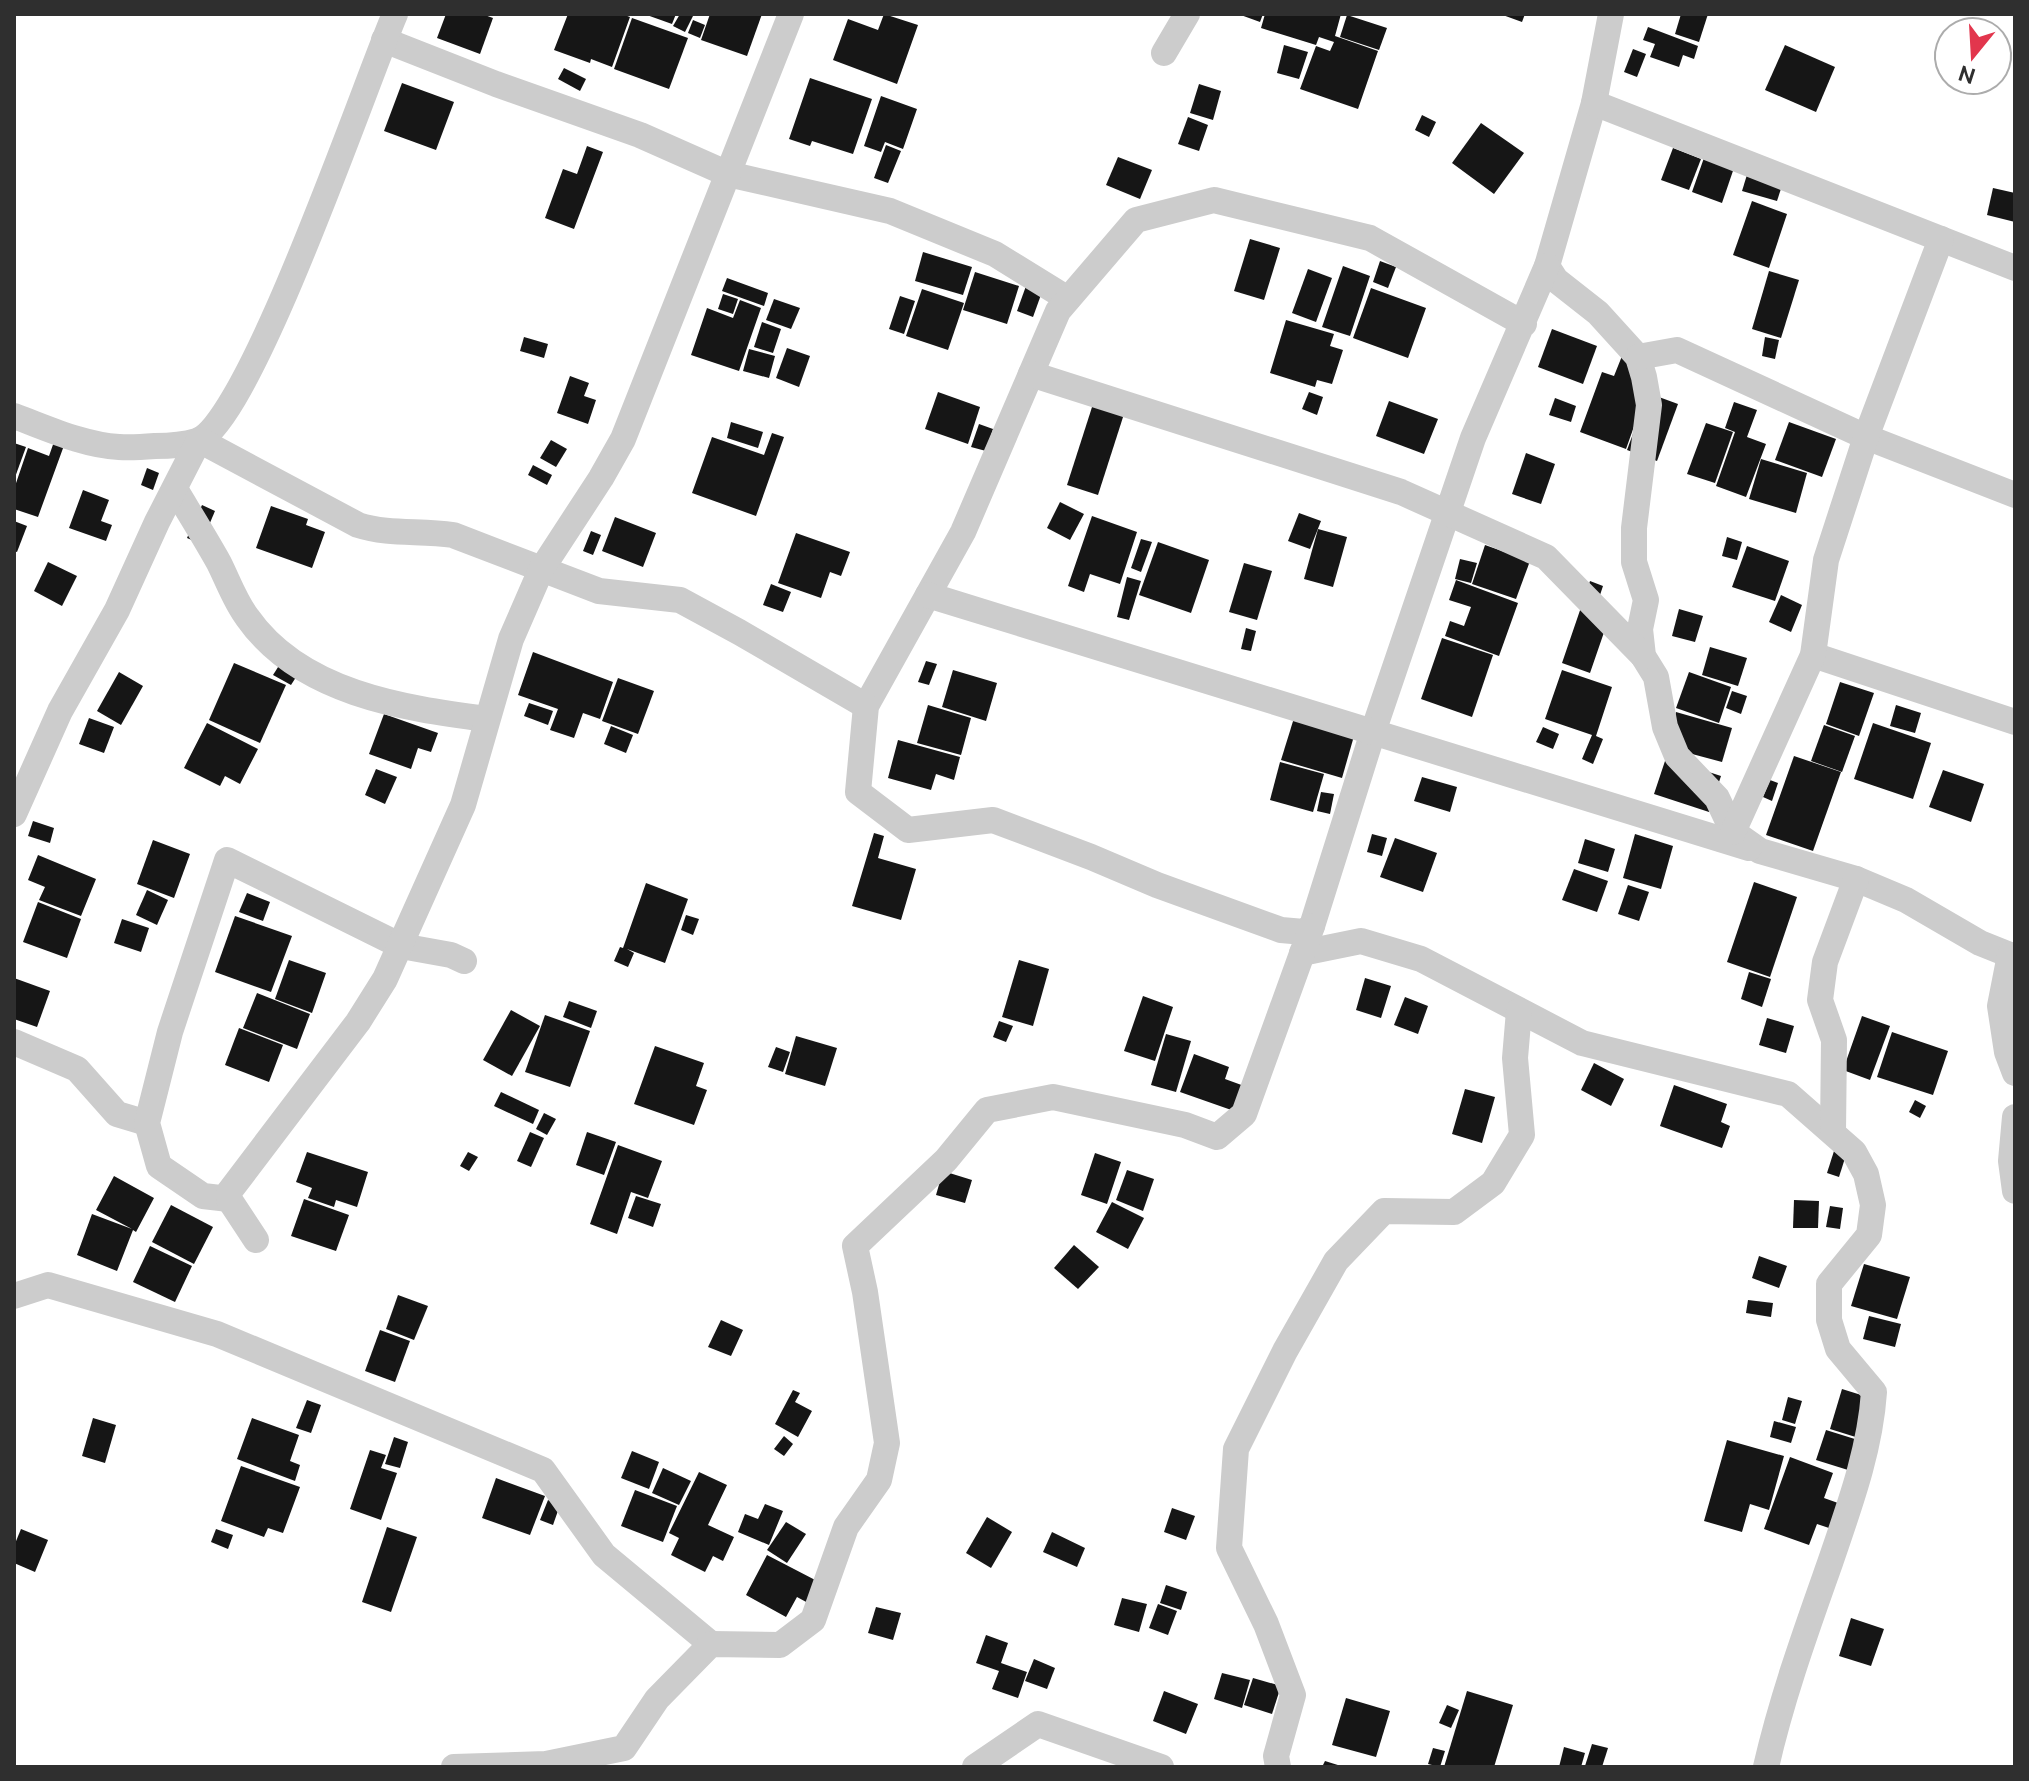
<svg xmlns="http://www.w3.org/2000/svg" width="2029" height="1781" font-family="Ubuntu,sans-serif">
  <rect width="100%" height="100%" fill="#fff"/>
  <g fill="#161616">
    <polygon points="446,14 482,14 493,18 480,54 437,38"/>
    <polygon points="568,14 622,14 630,17 612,67 591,59 590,63 554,50"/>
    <polygon points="644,14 676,14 672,24"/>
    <polygon points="680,14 694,14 685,32 673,26"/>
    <polygon points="710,14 762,14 747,56 701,40"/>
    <polygon points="884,14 918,25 897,84 833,60 848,19 878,30"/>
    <polygon points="1238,14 1263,14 1260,22"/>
    <polygon points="1265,14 1341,14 1335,36 1378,51 1358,109 1300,89 1316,46 1330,51 1334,42 1319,37 1316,45 1261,28"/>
    <polygon points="1500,14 1525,14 1522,22"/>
    <polygon points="1681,14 1708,14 1699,42 1675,34"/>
    <polygon points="1347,15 1387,28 1379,50 1340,37"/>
    <polygon points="632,18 688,38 669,89 614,69"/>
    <polygon points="693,20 705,25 700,38 688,33"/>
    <polygon points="1648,27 1698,46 1694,59 1683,55 1679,67 1650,57 1655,44 1643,40"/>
    <polygon points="1284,45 1308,52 1299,79 1277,73"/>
    <polygon points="1785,45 1835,67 1816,112 1765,90"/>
    <polygon points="1633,49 1646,54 1637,77 1624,72"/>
    <polygon points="564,68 586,79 580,91 558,79"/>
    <polygon points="810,78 872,99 853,154 812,141 810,146 789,139"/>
    <polygon points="402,83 454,102 436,150 384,131"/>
    <polygon points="1199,84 1221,91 1213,120 1190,113"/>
    <polygon points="881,96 917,109 903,149 885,142 881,152 864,146"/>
    <polygon points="1422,115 1436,122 1429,137 1415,130"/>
    <polygon points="1188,117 1208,125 1199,151 1178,144"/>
    <polygon points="1481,123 1524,153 1494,194 1452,163"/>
    <polygon points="886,145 901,151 888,183 874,178"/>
    <polygon points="587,146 603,152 574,229 545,218 563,169 577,174"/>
    <polygon points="1673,148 1701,159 1689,190 1661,180"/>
    <polygon points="1705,155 1735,165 1722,203 1692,192"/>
    <polygon points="1118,157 1152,170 1140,199 1106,185"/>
    <polygon points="1750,165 1785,176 1777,201 1742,191"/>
    <polygon points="1993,188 2015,193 2015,222 1987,215"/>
    <polygon points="1752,201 1787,214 1769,268 1733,255"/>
    <polygon points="1250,239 1280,248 1264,300 1234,291"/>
    <polygon points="923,252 972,267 963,295 915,281"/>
    <polygon points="1380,261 1396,267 1388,288 1373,282"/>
    <polygon points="1343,266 1370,276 1350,336 1322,327"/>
    <polygon points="1308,269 1332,278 1316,322 1292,313"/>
    <polygon points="1769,271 1799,280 1781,338 1752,329"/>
    <polygon points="975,272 1019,286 1007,324 963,310"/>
    <polygon points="727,278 768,293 764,306 722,291"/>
    <polygon points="1026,286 1042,292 1033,317 1017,311"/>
    <polygon points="1371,288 1426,308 1408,358 1353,338"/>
    <polygon points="922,289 964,303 948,350 906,336"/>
    <polygon points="723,294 738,299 733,314 718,309"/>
    <polygon points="900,296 915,301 904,334 889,329"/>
    <polygon points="774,299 800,308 791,329 766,320"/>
    <polygon points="740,300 761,308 739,371 691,355 707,308 733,318"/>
    <polygon points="1286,320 1334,334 1330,346 1343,350 1332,384 1317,380 1315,387 1270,373"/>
    <polygon points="762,322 781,329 773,353 754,347"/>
    <polygon points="1552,329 1597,346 1583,384 1538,367"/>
    <polygon points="524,337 548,344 544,358 520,351"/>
    <polygon points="1765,337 1779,340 1775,359 1762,356"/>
    <polygon points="787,348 810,356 799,387 776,378"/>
    <polygon points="749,349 775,356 769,378 743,371"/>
    <polygon points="1622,356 1642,363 1647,390 1626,449 1580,432 1602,372 1614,376"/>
    <polygon points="570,376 589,383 584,396 596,400 588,424 557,413"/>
    <polygon points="938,392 980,407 968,444 925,429"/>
    <polygon points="1309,392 1323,397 1317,415 1302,409"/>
    <polygon points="1648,393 1678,404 1657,461 1627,450"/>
    <polygon points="1555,398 1576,406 1571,422 1549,415"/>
    <polygon points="1389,401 1438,419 1424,454 1376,436"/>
    <polygon points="1734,402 1757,410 1747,437 1766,444 1746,497 1716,486 1735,432 1725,428"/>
    <polygon points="1093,404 1124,414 1098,495 1067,485"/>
    <polygon points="731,422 763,432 758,448 727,438"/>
    <polygon points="1789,422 1836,439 1822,477 1775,460"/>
    <polygon points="1706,423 1733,432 1715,483 1687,474"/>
    <polygon points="979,424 993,429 986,451 971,447"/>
    <polygon points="772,433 784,437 756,516 692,493 712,437 764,455"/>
    <polygon points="56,436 66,440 38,517 14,509 14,489 28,448 49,456"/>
    <polygon points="551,440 567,449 556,467 540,458"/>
    <polygon points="14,443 26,447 14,480"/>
    <polygon points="1526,453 1555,464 1541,504 1512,494"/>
    <polygon points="1761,459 1807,473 1796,513 1749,499"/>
    <polygon points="533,465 552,475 547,485 528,475"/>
    <polygon points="147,468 159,473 153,490 141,485"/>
    <polygon points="83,490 109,500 101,521 112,525 106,541 69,528"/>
    <polygon points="1060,502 1084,514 1070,540 1047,528"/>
    <polygon points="202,505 215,511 201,544 187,538"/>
    <polygon points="271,506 308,519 306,525 325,532 312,568 256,548"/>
    <polygon points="1299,513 1321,521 1310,549 1288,541"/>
    <polygon points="1092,516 1137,532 1120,584 1090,574 1084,592 1068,586"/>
    <polygon points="615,517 656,533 643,567 602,551"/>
    <polygon points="14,521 27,526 17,552 14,551"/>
    <polygon points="1318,529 1347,537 1333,587 1304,579"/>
    <polygon points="591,531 601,535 593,555 583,551"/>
    <polygon points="796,533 850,552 841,576 830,572 821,598 778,583"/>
    <polygon points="1727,537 1742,542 1737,560 1722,556"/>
    <polygon points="1141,539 1152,542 1141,572 1131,568"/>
    <polygon points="1158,542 1209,560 1191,613 1139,595"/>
    <polygon points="1485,545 1530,561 1516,599 1472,584"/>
    <polygon points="1747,546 1789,561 1775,601 1732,587"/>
    <polygon points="1460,559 1477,563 1471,583 1455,579"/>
    <polygon points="48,562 77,576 62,606 34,591"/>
    <polygon points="1244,563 1272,571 1257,620 1229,612"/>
    <polygon points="1127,577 1141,581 1129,620 1117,617"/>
    <polygon points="1456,580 1518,603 1499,656 1445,636 1450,621 1464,626 1471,607 1449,600"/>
    <polygon points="1590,581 1603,586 1596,607 1611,612 1590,673 1562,663"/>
    <polygon points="771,584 791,592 783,612 763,605"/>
    <polygon points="1781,595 1802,605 1791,632 1769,622"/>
    <polygon points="1679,609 1703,616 1695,642 1672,636"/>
    <polygon points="1246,628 1256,631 1251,651 1241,649"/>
    <polygon points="1442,638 1493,655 1472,717 1421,699"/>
    <polygon points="1710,647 1747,658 1738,686 1702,675"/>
    <polygon points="533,652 613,682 600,719 583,713 574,738 550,730 558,709 518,695"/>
    <polygon points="926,661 937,664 929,685 918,682"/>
    <polygon points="234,663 286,685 260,743 209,720"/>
    <polygon points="280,664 298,674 291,685 273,675"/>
    <polygon points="953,670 997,683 986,721 942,707"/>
    <polygon points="1562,670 1612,687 1596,736 1603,739 1593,764 1582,759 1592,735 1545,719"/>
    <polygon points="119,672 143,686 121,725 97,711"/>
    <polygon points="1689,672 1731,687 1719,723 1676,708"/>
    <polygon points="618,678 654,691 638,734 602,721"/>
    <polygon points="1840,682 1874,693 1859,736 1826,724"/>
    <polygon points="1732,691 1747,696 1741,714 1726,708"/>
    <polygon points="529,703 553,711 548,725 524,716"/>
    <polygon points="928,705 971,718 961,755 917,743"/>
    <polygon points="1896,705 1921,713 1915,733 1890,726"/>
    <polygon points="1676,712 1732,728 1722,762 1666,747"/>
    <polygon points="384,714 438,733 431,752 418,748 411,769 369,754"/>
    <polygon points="89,718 114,727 104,753 79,744"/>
    <polygon points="1294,718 1354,736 1342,778 1281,760"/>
    <polygon points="207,723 258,749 240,784 225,776 220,786 184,768"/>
    <polygon points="1873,723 1931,743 1913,799 1854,779"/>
    <polygon points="1824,725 1855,736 1842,772 1811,761"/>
    <polygon points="611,726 633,735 626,753 604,744"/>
    <polygon points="1543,727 1559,734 1553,749 1536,742"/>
    <polygon points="898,740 960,757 954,780 936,774 931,790 888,778"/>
    <polygon points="1794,756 1841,772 1813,851 1766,835"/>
    <polygon points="1666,758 1721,776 1709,812 1654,794"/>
    <polygon points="1280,762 1324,774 1313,812 1270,800"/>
    <polygon points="376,769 397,777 385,804 365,795"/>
    <polygon points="1943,770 1984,784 1971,822 1929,807"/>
    <polygon points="1422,777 1457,787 1450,812 1414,801"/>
    <polygon points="1770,780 1778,783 1772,801 1763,797"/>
    <polygon points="1321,792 1334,794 1330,814 1317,811"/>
    <polygon points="33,821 54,828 50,843 28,836"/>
    <polygon points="874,833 884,836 878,858 916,869 901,920 852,906"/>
    <polygon points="1372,834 1387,838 1382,856 1367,852"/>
    <polygon points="1635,834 1673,846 1661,889 1623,878"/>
    <polygon points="1395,838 1437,853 1423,892 1380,877"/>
    <polygon points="1585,839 1615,849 1608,872 1578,863"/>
    <polygon points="153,840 190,854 174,898 137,884"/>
    <polygon points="38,855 96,879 81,916 39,900 45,887 28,880"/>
    <polygon points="1574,869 1608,881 1597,912 1562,900"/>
    <polygon points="1754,882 1797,897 1770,977 1727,962"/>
    <polygon points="646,883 688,899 665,963 627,949 634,953 628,967 614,961 620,947 623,948"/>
    <polygon points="1628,885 1649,892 1639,921 1618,914"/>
    <polygon points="147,890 168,900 157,925 136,915"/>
    <polygon points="247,893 270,902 263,921 239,912"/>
    <polygon points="38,902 81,919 67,958 23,942"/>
    <polygon points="686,915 699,919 693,935 681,930"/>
    <polygon points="235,916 292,936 271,992 215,972"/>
    <polygon points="122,919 149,928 141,952 114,943"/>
    <polygon points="289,960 326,973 312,1013 275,999"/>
    <polygon points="1019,960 1049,969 1033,1026 1002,1017"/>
    <polygon points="1749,972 1771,979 1762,1007 1741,999"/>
    <polygon points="14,978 50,991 37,1027 14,1019"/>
    <polygon points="1365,978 1391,986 1381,1018 1356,1010"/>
    <polygon points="257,993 310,1014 297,1049 243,1028"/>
    <polygon points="1143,996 1173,1007 1155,1061 1124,1051"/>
    <polygon points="1405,997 1428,1006 1418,1034 1394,1025"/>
    <polygon points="569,1001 597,1011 591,1028 563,1017"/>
    <polygon points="511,1010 540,1026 512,1076 483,1060"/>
    <polygon points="545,1015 590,1031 570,1087 525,1072"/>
    <polygon points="1862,1016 1890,1026 1870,1080 1843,1070"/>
    <polygon points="1767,1018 1794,1026 1786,1053 1759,1045"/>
    <polygon points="999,1021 1013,1026 1006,1042 993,1037"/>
    <polygon points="239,1028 283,1045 269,1082 225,1065"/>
    <polygon points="1892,1032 1948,1051 1933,1095 1877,1077"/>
    <polygon points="1166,1034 1191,1041 1176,1092 1151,1085"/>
    <polygon points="796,1036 837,1048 825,1086 785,1074"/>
    <polygon points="655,1046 704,1063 696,1086 707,1090 694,1125 634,1104"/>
    <polygon points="776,1047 790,1052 783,1072 768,1067"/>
    <polygon points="1194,1054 1229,1067 1225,1079 1247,1087 1237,1112 1180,1092"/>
    <polygon points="1594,1063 1624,1079 1611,1106 1581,1090"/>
    <polygon points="1674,1085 1727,1104 1721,1122 1730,1126 1722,1148 1660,1126"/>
    <polygon points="1465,1089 1495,1097 1482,1143 1452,1134"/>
    <polygon points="501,1092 539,1110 533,1124 494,1106"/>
    <polygon points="1915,1100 1926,1106 1920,1118 1909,1112"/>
    <polygon points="544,1113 556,1119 547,1135 536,1129"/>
    <polygon points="530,1132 544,1138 531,1167 517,1161"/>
    <polygon points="587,1132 616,1142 604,1175 576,1165"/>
    <polygon points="618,1145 662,1161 648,1198 631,1192 617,1234 590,1224"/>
    <polygon points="1834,1151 1846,1155 1839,1177 1827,1173"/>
    <polygon points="307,1152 368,1172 357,1207 336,1200 334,1207 308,1198 312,1188 296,1182"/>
    <polygon points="468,1152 478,1157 469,1171 460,1166"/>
    <polygon points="1095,1153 1121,1162 1107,1204 1081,1195"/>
    <polygon points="1127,1170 1154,1179 1143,1211 1116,1200"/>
    <polygon points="943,1171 972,1180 965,1203 936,1195"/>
    <polygon points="114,1176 154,1198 136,1232 133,1230 117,1271 77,1255 92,1214 132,1229 96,1210"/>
    <polygon points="636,1196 661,1204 653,1227 628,1218"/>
    <polygon points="304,1199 349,1215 336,1251 291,1236"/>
    <polygon points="1794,1200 1819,1201 1818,1228 1793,1228"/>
    <polygon points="1112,1202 1144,1218 1128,1249 1096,1232"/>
    <polygon points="171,1205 213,1227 194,1264 152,1242"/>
    <polygon points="1830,1206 1843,1208 1840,1229 1826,1227"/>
    <polygon points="1074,1245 1099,1267 1078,1289 1054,1268"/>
    <polygon points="150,1246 192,1266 175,1302 133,1282"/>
    <polygon points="1759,1256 1787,1266 1779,1288 1752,1278"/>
    <polygon points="1864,1264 1910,1277 1897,1319 1851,1306"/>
    <polygon points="398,1295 428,1306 414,1340 386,1329"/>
    <polygon points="1748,1300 1773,1303 1771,1317 1746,1313"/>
    <polygon points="1869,1316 1901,1324 1895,1347 1863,1339"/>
    <polygon points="721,1320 743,1330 731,1356 708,1347"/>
    <polygon points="380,1330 410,1341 395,1382 365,1371"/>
    <polygon points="1842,1389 1874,1399 1862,1439 1830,1429"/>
    <polygon points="793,1390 800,1393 795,1402 812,1411 798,1437 775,1424"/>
    <polygon points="1788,1397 1802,1401 1795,1424 1782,1420"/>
    <polygon points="307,1400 321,1405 311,1433 296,1428"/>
    <polygon points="93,1418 116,1425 105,1463 82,1456"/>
    <polygon points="252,1418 299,1435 290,1461 300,1465 295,1481 237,1459"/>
    <polygon points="1774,1421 1796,1427 1791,1443 1770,1437"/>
    <polygon points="1826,1430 1858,1440 1848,1470 1816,1460"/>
    <polygon points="784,1436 793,1444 784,1456 774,1449"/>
    <polygon points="394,1437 408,1442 400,1468 385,1464"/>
    <polygon points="1727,1440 1784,1456 1769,1510 1750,1504 1742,1532 1704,1521"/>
    <polygon points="370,1450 386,1455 381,1468 397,1473 381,1520 350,1509"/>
    <polygon points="632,1451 659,1462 649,1489 621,1478"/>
    <polygon points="1790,1457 1833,1473 1824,1498 1838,1503 1829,1528 1817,1524 1809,1545 1764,1529"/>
    <polygon points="241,1466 300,1487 283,1533 268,1528 264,1537 221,1521"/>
    <polygon points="663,1468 691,1481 679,1505 652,1493"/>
    <polygon points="699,1472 727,1485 708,1525 734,1537 723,1561 713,1556 705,1572 671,1555 679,1538 669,1533"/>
    <polygon points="496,1478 545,1496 530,1535 482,1518"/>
    <polygon points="635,1490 677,1506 663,1542 621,1526"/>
    <polygon points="548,1500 560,1505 553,1525 540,1520"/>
    <polygon points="765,1504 783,1511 769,1545 738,1532 745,1514 758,1519"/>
    <polygon points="1172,1508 1195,1516 1186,1540 1164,1532"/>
    <polygon points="987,1517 1012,1532 991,1568 966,1553"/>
    <polygon points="786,1522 806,1534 787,1563 767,1550"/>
    <polygon points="387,1527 417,1537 391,1612 362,1602"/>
    <polygon points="21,1529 48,1540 35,1572 14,1563 14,1546"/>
    <polygon points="216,1529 233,1535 228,1549 211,1542"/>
    <polygon points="1052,1532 1085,1548 1077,1567 1043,1552"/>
    <polygon points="767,1555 819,1582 808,1603 797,1597 786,1617 746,1595"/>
    <polygon points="1166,1585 1187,1592 1181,1610 1160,1603"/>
    <polygon points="1122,1598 1147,1604 1139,1632 1114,1625"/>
    <polygon points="1158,1604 1177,1611 1168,1635 1149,1628"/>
    <polygon points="876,1607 901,1613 893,1640 868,1633"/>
    <polygon points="1851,1618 1884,1629 1871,1666 1839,1656"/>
    <polygon points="986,1635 1008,1643 1001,1663 1027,1672 1018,1698 992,1689 999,1671 976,1663"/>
    <polygon points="1034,1659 1055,1668 1047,1689 1025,1681"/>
    <polygon points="1222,1673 1250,1680 1242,1708 1214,1699"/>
    <polygon points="1253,1678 1281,1686 1272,1714 1244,1705"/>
    <polygon points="1164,1691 1198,1704 1186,1734 1153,1721"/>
    <polygon points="1467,1691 1513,1705 1494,1767 1444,1767"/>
    <polygon points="1346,1698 1390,1711 1376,1757 1332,1745"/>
    <polygon points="1447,1705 1459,1710 1451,1728 1439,1723"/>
    <polygon points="1592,1744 1608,1748 1602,1767 1585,1766"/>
    <polygon points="1564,1747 1585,1753 1581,1767 1559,1767"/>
    <polygon points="1433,1748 1445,1751 1440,1767 1428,1764"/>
    <polygon points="1325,1761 1341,1766 1341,1767 1322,1767"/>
  </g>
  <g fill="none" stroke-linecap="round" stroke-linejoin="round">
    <g stroke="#ccc" stroke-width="26">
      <polyline points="1611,14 1594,103 1547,266 1556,280 1598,313 1638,357 1644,377 1649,405 1634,528 1634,562 1646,600 1640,629 1643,656 1656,677 1665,727 1677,756 1717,798 1733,832 1760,851 1856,879 1906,900 1980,943 2015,957"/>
      <polyline points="384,40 496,84 640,135 728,174 890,211 995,254 1068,299"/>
      <polyline points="1164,53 1187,14"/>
      <polyline points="1594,103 2015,268"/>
      <polyline points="1524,324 1370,238 1214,200 1136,220 1058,311 963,532 866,706 858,792 908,830 993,820 1091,857 1157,885 1281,930 1304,932 1312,926 1373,732 1473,438 1547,266"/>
      <polyline points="1638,357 1677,350 1866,437 2015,495"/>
      <polyline points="1031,374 1401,492 1546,557 1643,656"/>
      <path d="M14,416C47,428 83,445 119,447C130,448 143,447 155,446C169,446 184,445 197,441C250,422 366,81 395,14"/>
      <path d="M175,489C190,514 205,538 219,563C228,581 235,601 247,617C300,693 402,708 487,719"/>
      <polyline points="928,595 1749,848"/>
      <polyline points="1813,655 2015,722"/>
      <path d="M14,814L60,711L117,610L157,522L199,440L358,525C389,535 420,530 453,535L599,591L680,600L739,632L866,706"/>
      <polyline points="1733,832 1813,655 1826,560 1866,437 1941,239"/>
      <path d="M1302,953L1361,941L1421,959L1582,1043L1788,1094L1854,1152L1866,1174L1873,1205L1869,1235L1829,1284V1320L1838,1349L1874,1392C1870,1451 1849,1507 1830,1563C1806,1631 1782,1697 1766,1767"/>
      <polyline points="2010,955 2000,1006 2007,1052 2015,1073"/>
      <polyline points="14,1042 77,1069 117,1114 147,1123"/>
      <polyline points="2015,1117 2011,1161 2015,1191"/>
      <polyline points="1833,1132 1834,1040 1820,1000 1825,962 1856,879"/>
      <polyline points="229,1199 203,1196 159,1166 147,1123 170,1032 227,860 401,946 451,955 464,961"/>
      <polyline points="256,1240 229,1199 229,1192 358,1022 385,979 463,805 511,639 541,570 601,478 623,439 791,14"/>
      <polyline points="14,1296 48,1285 217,1334 543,1470 604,1555 711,1644"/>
      <polyline points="454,1767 546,1764 624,1748 657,1699 711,1644 780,1645 813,1620 846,1527 879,1480 887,1443 865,1292 855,1246 946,1160 987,1110 1053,1097 1185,1125 1217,1137 1244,1114 1312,926"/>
      <polyline points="975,1767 1038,1724 1161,1767"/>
      <polyline points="1278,1767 1276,1756 1293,1695 1266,1624 1229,1548 1236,1449 1285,1351 1336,1261 1384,1211 1454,1212 1493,1183 1522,1135 1515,1058 1519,1011"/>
    </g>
  </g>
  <rect width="2029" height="1781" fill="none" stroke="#2f2f2f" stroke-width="32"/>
  <g transform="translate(1973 56) rotate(198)"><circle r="38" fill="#ffffff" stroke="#acacac" stroke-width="2"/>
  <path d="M0-6L14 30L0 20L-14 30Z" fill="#e2364d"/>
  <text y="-12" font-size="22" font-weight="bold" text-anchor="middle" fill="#2f2f2f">N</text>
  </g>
</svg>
